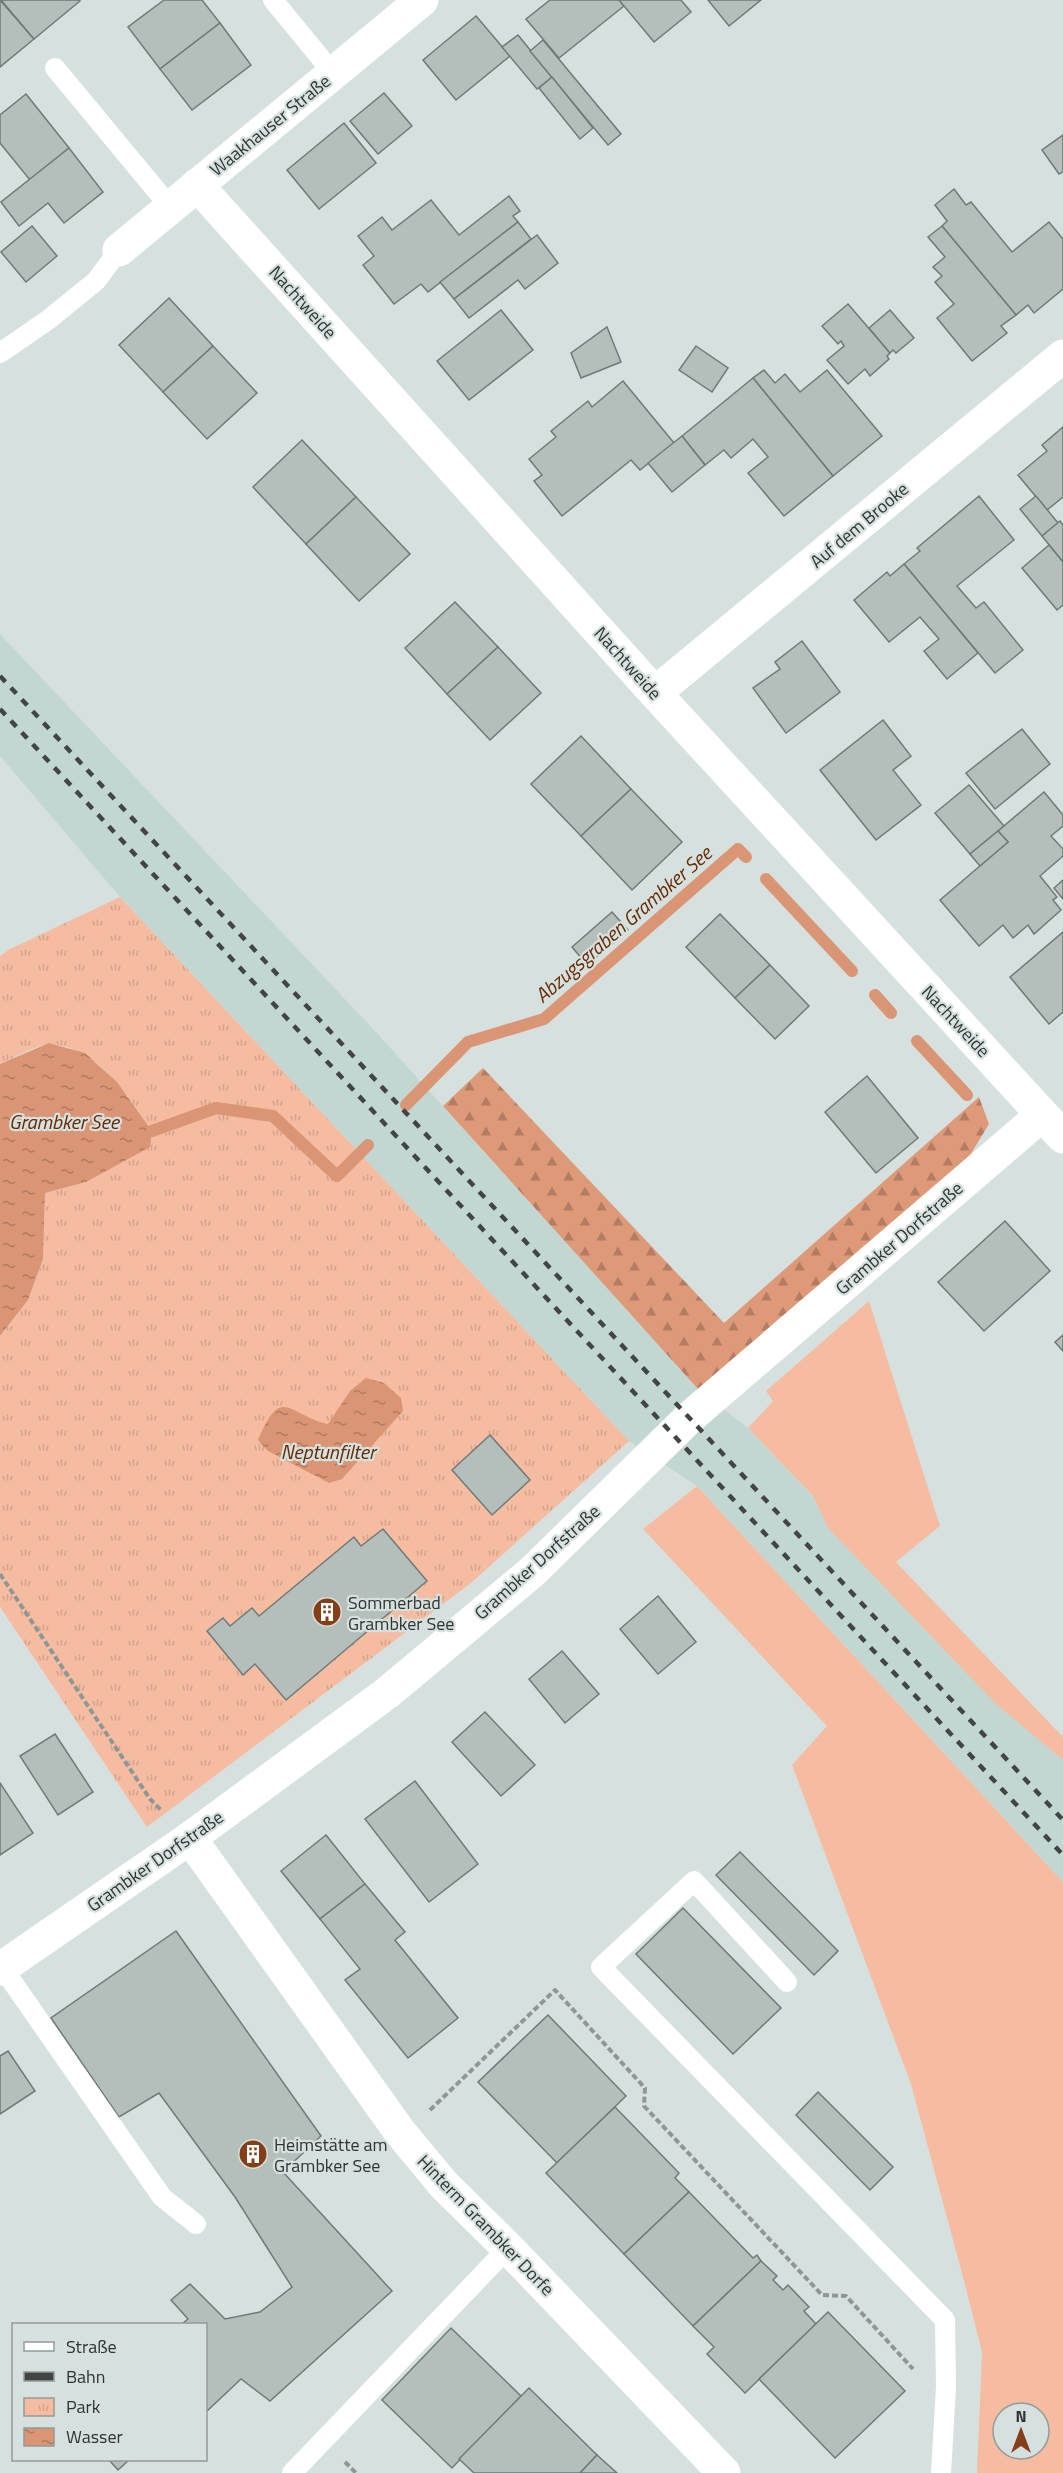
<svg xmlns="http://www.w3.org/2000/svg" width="1063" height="2473" font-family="'Titillium Web',sans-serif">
  <defs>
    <pattern id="forest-firs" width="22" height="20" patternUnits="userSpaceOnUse" patternTransform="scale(1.5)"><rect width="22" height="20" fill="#dd9978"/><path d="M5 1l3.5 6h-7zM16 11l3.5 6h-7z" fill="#b47d63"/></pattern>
    <pattern id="park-tufts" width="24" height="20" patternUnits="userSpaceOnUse" patternTransform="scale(1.5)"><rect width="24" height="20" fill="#f6bca1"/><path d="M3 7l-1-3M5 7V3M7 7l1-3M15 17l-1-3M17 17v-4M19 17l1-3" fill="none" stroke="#d3a28b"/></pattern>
    <pattern id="water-ripples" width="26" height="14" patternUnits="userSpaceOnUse" patternTransform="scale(1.5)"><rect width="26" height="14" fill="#d99574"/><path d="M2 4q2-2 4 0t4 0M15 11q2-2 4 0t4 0" fill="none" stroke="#b07a60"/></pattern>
  </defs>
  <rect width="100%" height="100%" fill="#d6e1df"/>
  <polygon fill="#c3d7d2" points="0,634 376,1032 698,1389 748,1428 813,1496 828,1528 1063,1760 1063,1882 697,1486 629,1441 120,897 0,756"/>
  <g fill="#f6bca1" fill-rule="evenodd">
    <polygon points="869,1301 940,1526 896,1562 1063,1737 1063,1760 996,1704 828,1528 813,1496 748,1428 773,1401 766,1391"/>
    <path d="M697,1486L1063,1882V2473H977L982,2352L963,2277L911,2084L792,1765L827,1726L643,1529ZM1003,2413H1039V2449H1003Z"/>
  </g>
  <polygon fill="url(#forest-firs)" points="483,1068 724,1323 979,1097 989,1124 969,1157 698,1389 443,1106"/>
  <path fill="url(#park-tufts)" d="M120,897L629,1441L471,1583L147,1827L0,1607V1336L28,1300L43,1259L45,1193L86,1182L152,1131C127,1096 100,1048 51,1044C41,1043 11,1059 0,1064V956L10,949Z"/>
  <g fill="url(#water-ripples)">
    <polygon points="49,1043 85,1053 117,1082 152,1131 150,1147 86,1182 45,1193 43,1259 28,1300 0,1336 0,1064"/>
    <path d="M366,1378L384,1383L401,1398L403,1411L342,1479L329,1483L268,1451L258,1440C282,1383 288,1415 328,1424L350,1391Z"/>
  </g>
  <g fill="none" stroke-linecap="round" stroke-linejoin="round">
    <g stroke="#d99574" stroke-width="12">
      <polyline points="766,879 852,971"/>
      <polyline points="875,995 891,1013"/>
      <polyline points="917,1041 967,1095"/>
      <polyline points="406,1105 468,1042 544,1019 738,849 746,857"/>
      <polyline points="152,1131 216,1108 273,1116 337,1176 368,1145"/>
    </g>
  </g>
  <g fill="#b4bfbc" stroke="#707a78" stroke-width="1.5">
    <polygon points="0,0 34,39 0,67"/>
    <polygon points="1,0 78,0 80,1 34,39"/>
    <polygon points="164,0 202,0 220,23 160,69 128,27"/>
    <polygon points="550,0 619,0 624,6 559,58 526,19"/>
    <polygon points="619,0 681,0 691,12 654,42"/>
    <polygon points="708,0 761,0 729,26"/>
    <polygon points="476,16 510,56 456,100 423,60"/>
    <polygon points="220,23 251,65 192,110 160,69"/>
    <polygon points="518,35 552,77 537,89 502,47"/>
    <polygon points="543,40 621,134 608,145 530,51"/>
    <polygon points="552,77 593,128 580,139 539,88"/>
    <polygon points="384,93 412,126 378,154 350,121"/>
    <polygon points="26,94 69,148 30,180 0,143 0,115"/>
    <polygon points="344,123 376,163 319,209 287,170"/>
    <polygon points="1063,135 1063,172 1059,174 1042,150"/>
    <polygon points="69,148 103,192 64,223 48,203 19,226 1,202"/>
    <polygon points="954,189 966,205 971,202 1012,252 1049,222 1063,239 1063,289 1034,313 1028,305 1016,315 942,226 947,221 935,205"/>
    <polygon points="509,196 520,211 513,216 518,222 428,292 421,284 394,304 363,265 374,256 358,236 382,217 392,230 431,200 459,235"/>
    <polygon points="518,222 531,239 454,299 440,282"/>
    <polygon points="32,226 57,256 26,282 1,252"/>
    <polygon points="942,226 1016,315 1001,326 1007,333 972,361 937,318 954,304 935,282 942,276 933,267 945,257 928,237"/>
    <polygon points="537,235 558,263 525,289 518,280 469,318 454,299"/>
    <polygon points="169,298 213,346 163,392 119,345"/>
    <polygon points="848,304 890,353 887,356 889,359 870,376 865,369 848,384 827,360 844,346 841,341 838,344 822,326"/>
    <polygon points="501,310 533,350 469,400 437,361"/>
    <polygon points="890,310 914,338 896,353 893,350 890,353 869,328"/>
    <polygon points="607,327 621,362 581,378 571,353"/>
    <polygon points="213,346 257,393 207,439 163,392"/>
    <polygon points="696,346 728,368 712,392 679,370"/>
    <polygon points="764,370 775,383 785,374 800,392 827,370 882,436 833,476 753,378"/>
    <polygon points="753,378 833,476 784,516 748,473 768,457 753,439 731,458 724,450 705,465 682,436"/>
    <polygon points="623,381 674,443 640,470 631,460 562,516 534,481 542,475 529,459 556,437 551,431 588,401 592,407"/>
    <polygon points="1063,427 1063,497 1047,510 1018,475 1047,451 1042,445"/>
    <polygon points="682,436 705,465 672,492 648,463"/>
    <polygon points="302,440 356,497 306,544 253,487"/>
    <polygon points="979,496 1014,540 957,586 976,608 984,602 1023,650 995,673 904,564 920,551 917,548"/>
    <polygon points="1036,496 1058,523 1042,536 1020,509"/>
    <polygon points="356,497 410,554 359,601 306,544"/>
    <polygon points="1060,521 1063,525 1063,562 1042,536"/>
    <polygon points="1049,545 1063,562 1063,605 1057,610 1022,568"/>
    <polygon points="904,564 978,653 947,679 924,651 939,639 920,617 889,642 854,600 887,572 890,576"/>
    <polygon points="455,602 498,647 447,694 405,648"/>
    <polygon points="802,641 840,692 786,733 753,688 780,669 775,662"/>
    <polygon points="498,647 541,693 490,740 447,694"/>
    <polygon points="883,720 911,756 893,770 921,805 876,840 820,770"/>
    <polygon points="1022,729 1050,764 995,809 966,773"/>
    <polygon points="581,736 631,789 581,836 531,784"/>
    <polygon points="969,785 1004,826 970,854 935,813"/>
    <polygon points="631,789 682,842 632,890 581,836"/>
    <polygon points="1044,792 1063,815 1063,826 1051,836 1063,849 1063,856 1040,876 1057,897 1053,900 1061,910 1034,934 1028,925 1013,938 1003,925 979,946 940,900 1008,842 998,831"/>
    <polygon points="998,831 1008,842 980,866 970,854"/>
    <polygon points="1063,880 1063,899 1054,888"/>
    <polygon points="612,912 628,930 587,965 572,947"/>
    <polygon points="720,914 770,965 735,998 686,947"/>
    <polygon points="1063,932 1063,1012 1049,1024 1010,977"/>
    <polygon points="770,965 809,1006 775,1039 735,998"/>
    <polygon points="867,1076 918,1138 876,1173 825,1112"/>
    <polygon points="1005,1221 1050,1271 984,1331 938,1282"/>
    <polygon points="1063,1335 1063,1351 1055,1342"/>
    <polygon points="490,1435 530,1480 492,1515 452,1470"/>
    <polygon points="383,1529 427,1581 286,1700 255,1664 243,1675 207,1631 223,1618 230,1626 252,1608 259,1616 354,1537 361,1546"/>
    <polygon points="658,1596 696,1642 658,1674 620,1629"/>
    <polygon points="562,1651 599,1694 565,1723 529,1679"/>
    <polygon points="485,1712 535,1765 501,1796 452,1742"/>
    <polygon points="55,1734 93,1792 58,1815 20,1756"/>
    <polygon points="415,1781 478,1864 429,1902 365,1819"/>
    <polygon points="0,1783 33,1833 0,1855"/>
    <polygon points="326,1835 365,1884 320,1919 281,1871"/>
    <polygon points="740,1852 838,1951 814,1975 716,1875"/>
    <polygon points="365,1884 405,1932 395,1940 458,2018 408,2058 345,1980 360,1969 320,1919"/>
    <polygon points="683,1908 781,2008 733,2054 636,1954"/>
    <polygon points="176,1931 321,2136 283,2172 392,2291 270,2401 241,2379 206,2412 206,2324 182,2324 188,2319 171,2300 190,2284 225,2319 260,2312 292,2287 235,2197 159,2093 119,2117 51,2018"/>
    <polygon points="548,2015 626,2096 557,2163 478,2082"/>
    <polygon points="8,2051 35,2091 0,2114 0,2056"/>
    <polygon points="818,2092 893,2167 870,2190 796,2115"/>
    <polygon points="615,2107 679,2173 675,2178 689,2192 624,2254 546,2173"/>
    <polygon points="689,2192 753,2258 757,2255 761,2261 693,2326 624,2254"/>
    <polygon points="761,2261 777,2276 773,2280 783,2290 788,2285 809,2307 804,2311 816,2324 745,2393 707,2354 714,2347 693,2326"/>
    <polygon points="828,2312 905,2391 835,2458 759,2379"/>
    <polygon points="451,2328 521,2396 452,2468 382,2400"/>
    <polygon points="529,2388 597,2455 580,2473 474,2473 459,2459"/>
    <polygon points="597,2455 617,2473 580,2473"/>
    <polygon points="109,2460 129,2460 118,2470"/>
  </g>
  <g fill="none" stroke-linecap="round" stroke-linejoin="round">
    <g stroke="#8f9796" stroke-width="4" stroke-dasharray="6 3" stroke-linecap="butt">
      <polyline points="0,1574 150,1799 162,1811"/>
      <polyline points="430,2110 555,1990 645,2088 644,2106 822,2295 846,2296 913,2369"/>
      <polyline points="345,2462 356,2473"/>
    </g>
    <g stroke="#fff" stroke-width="20">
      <polyline points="273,0 333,73"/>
      <polyline points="55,68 171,208"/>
      <polyline points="0,353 48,320 96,281 119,250"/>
      <polyline points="2,1967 162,2197 196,2224"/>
      <polyline points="787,1982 694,1881 601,1967 945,2320 946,2387 941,2473"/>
      <polyline points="292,2473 508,2248"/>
    </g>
    <g stroke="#fff" stroke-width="33">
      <polyline points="197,185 655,693 1063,1137"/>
      <polyline points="119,250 422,0"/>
      <polyline points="655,693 1063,356"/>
      <polyline points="190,1838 400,2132 444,2185 508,2248 724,2473"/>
      <polyline points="0,1969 190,1838 387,1693 533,1571 689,1418 1042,1115"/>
    </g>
    <g stroke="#414645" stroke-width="4.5" stroke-dasharray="8 8" stroke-linecap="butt">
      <polyline points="0,676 1063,1820"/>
      <polyline points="0,709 1063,1855"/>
    </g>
  </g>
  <defs>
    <g id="building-disc" transform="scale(1.5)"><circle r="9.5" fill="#843f18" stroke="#d6e1df"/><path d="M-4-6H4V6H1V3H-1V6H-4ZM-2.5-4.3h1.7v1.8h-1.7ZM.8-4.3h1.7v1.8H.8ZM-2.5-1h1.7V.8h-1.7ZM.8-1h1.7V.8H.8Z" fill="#fff"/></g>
  </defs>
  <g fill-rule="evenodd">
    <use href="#building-disc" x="327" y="1612"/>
    <use href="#building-disc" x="253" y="2154"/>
  </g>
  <g text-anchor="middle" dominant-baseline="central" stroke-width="4.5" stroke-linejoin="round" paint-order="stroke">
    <g font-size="18" fill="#2f3332" stroke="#d6e1df">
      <text transform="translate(270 125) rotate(-39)">Waakhauser Straße</text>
      <text transform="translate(303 302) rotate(48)">Nachtweide</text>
      <text transform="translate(859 525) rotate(-40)">Auf dem Brooke</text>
      <text transform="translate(628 663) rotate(48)">Nachtweide</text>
      <text transform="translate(956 1021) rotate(47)">Nachtweide</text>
      <text transform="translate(899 1238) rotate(-41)">Grambker Dorfstraße</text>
      <text transform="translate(537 1562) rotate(-42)">Grambker Dorfstraße</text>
      <text transform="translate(155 1861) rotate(-35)">Grambker Dorfstraße</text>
      <text transform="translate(486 2225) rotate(46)">Hinterm Grambker Dorfe</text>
    </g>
    <g font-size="18" fill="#2f3332" stroke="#d6e1df" text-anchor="start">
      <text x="348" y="1602">Sommerbad<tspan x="348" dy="21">Grambker See</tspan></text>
      <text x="274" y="2144">Heimstätte am<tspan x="274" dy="21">Grambker See</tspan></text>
    </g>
    <g font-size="20" font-style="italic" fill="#662902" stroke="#d6e1df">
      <text transform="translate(623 924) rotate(-41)">Abzugsgraben Grambker See</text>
      <text x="64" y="1121">Grambker See</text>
      <text x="328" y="1451">Neptunfilter</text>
    </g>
  </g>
  <rect x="12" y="2323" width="195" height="138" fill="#d6e1df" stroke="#939b9a" stroke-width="1.5"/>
  <rect x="24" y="2342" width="30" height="9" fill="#ffffff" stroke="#939b9a" stroke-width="1.5"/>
  <text x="66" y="2353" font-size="18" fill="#2f3332">Straße</text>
  <rect x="24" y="2372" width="30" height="9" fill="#414645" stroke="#939b9a" stroke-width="1.5"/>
  <text x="66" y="2383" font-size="18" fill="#2f3332">Bahn</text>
  <rect x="24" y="2398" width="30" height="18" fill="url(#park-tufts)" stroke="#939b9a" stroke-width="1.5"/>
  <text x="66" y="2413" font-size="18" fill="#2f3332">Park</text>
  <rect x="24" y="2428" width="30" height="18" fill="url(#water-ripples)" stroke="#939b9a" stroke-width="1.5"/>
  <text x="66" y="2443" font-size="18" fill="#2f3332">Wasser</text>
  <g transform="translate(1021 2431)"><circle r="28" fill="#d6e1df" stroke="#939b9a" stroke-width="1.5"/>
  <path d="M0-4.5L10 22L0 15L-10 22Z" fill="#843f18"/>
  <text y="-9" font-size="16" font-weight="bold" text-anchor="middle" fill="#2f3332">N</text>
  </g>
</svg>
